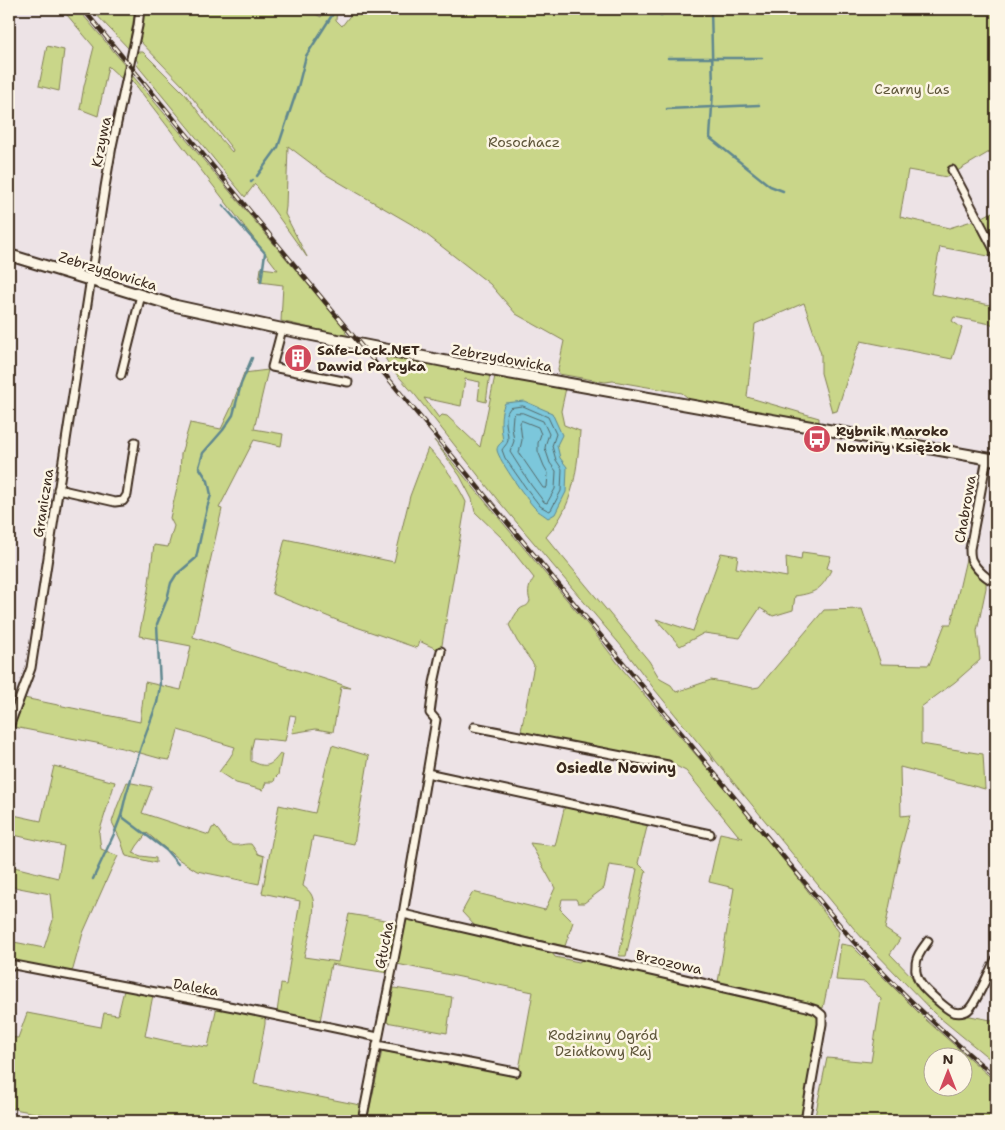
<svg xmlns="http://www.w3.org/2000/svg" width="1005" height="1130" font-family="'Shantell Sans',sans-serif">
  <rect width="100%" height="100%" fill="#ede3e6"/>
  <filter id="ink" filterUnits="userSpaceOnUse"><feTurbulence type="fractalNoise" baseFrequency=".02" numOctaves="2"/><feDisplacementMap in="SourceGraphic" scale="10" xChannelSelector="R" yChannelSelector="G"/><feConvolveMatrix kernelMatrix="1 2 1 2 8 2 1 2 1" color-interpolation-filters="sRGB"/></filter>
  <g filter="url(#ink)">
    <g fill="#c9d689" stroke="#828054" fill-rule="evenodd">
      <polygon points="62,9 78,9 126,66 122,79 108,66 98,116 80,109 84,86 94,47"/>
      <polygon points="91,9 135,9 129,49"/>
      <polygon points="142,9 311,9 310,11 321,17 326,9 337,9 336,20 342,26 355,9 996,9 996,145 991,151 947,177 908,170 900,217 949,228 975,220 994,257 940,247 931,294 996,306 996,325 954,317 952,321 962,328 952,359 861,341 855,354 837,411 832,412 821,373 821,354 804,303 755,324 747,397 819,418 819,424 692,401 682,393 613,381 605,382 559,374 558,369 564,341 516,314 490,284 418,228 325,174 288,146 286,207 285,214 307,257 255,184 245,197 137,65 138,62 136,59 138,52 143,52 185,94 206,122 232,152 233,150 183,86 138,39"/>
      <polygon points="47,46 64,50 59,91 39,86"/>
      <polygon points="132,75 347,331 345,332 349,337 281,321 283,285 259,282 261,268 278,270 131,79"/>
      <polygon points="996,210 996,247 981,218"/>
      <path d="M385,358H394L490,374L486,402L478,400L480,382L465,379L461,406L424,398L439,418L442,415L447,416L480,447L495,376L566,388L561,411L564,425L580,431C578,461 575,495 558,521C555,527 550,532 546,537L649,661L660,679L671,685L676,692L711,680L753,688L759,687L824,610L862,609L881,664L929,665L945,624H951L966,559L986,582V588L977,631L979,648L980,660L955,682L921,707V744L983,754L985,789L900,767L901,816L910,815L901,848L885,929L900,939L890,954L918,983L949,1013L965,1017V1015L996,1021V1064L934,1013L868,945V942L864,940L856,931L715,760L709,751L714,762L655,690L623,648L496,498L416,396L392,369Z"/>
      <path d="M268,370L254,429L283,434L281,446L254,440L219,508L222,509L193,637L334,682L351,688L341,687L333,732L316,729L292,733L296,716L290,715L285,741L254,738L251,751V761C266,768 270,767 280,754H282L278,775L275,778L274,782H266L263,790L236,783L219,772C225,763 232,757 235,747L178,730L170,760L162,759L122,748L14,727L24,698L140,722L145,682L181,690L191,646L139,636L148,590L154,545L168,547L174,526L170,518L180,474L181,454L190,423L221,429L231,408L244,373Z"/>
      <path d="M434,440L592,630L623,670L733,798L798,878L839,932L823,1008L718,982L734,888L709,882L720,833L743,838L738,835L686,771L672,764L586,747L521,731L534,665L517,641L509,625C513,620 515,613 520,609C525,605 527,608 530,601C527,592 529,585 534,578L504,540L475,512L472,499L460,476Z"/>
      <path d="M428,448C445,466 455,480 466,502L441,651L419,641L417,648L339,621L273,594L272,589L285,539L394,562L410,496Z"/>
      <path d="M802,552L831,556L827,568L831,570C822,589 816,593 795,596L793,610L773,616L760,608L740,638L704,633L680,646L656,619L693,631L721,553L738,556L736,568L787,577L786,557L801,560Z"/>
      <path d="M332,745L369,756L354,844L313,836L303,886C306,888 309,891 311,894C319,907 307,942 304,957L338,962L349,914L397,922L388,973L331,964L320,1021L277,1012L281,984L286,985L300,901L262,893L279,805L315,813L327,763Z"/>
      <polygon points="54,766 115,782 99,833 101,849 118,856 111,870 83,933 73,969 70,974 9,962 9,941 44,948 53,920 50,894 9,886 9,861 16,861 14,867 58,878 64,846 9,834 9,814 41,821"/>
      <path d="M127,782L152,787L142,813L209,835L212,828L215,827C220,831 222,837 226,841C233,849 243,843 251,844L258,854L264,856L259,884L197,871L178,859L147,833L137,846L133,853L141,856L156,858V863L126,856L121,841L112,822L117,807Z"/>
      <polygon points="565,805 648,823 638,863 646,871 626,956 619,956 637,869 609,865 604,888 584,903 578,903 576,899 562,899 560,909 573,922 565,946 475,926 462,912 473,892 545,910 555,888 530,843 555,846"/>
      <polygon points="405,916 549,949 555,957 579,962 585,958 807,1009 815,1014 819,1020 800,1121 367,1121 382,1051 518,1075 533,992 397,964"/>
      <path d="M841,944L852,946L926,1020L996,1082V1121H814L827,1058L871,1062L881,999L865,982L836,980ZM932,1058H962V1088H932Z"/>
      <polygon points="394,988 452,997 447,1033 386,1022"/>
      <polygon points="124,990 153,995 145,1036 172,1042 208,1047 217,1006 265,1017 265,1024 254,1084 365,1106 362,1121 77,1121 9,1108 9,1037 18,1038 27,1013 101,1027 104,1013 118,1015"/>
    </g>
    <path fill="#7bc7db" stroke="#61888f" d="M524,401L552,413L562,435L557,445L560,458L567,467L566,492L555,514L548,518C544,515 541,513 538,511C530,505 498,459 497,450C497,446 500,444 503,441C501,428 499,415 505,403Z"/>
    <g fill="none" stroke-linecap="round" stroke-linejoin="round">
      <g stroke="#55696a" stroke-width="1">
        <path d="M523,406L548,417L556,434L552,446L556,460L562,469L561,491L551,510L549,511L540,506L526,488L505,458L502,450C504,446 508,444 508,439C508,428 502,418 510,408Z"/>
        <polygon points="523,413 543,421 549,434 546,443 545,448 550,463 556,471 555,489 547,503 544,502 531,485 510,452 514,441 512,427 513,415 515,413"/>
        <polygon points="523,421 538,427 541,434 538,443 538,451 544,466 548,473 547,487 546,488 543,488 519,453 522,440 520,423 521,421"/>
      </g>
      <g stroke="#61888f" stroke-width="2.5">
        <polyline points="659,9 661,16"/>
        <polyline points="711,9 713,90 710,138 770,186 783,191"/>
        <polyline points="668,58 762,58"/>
        <polyline points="667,109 759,105"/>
        <polyline points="257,176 278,147 298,87 306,56 336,9"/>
        <polyline points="251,182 253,180"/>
        <polyline points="223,205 265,253 261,282"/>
        <polyline points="121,816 166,850 178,864"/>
        <polyline points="93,879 114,834 121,816 126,795 141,747 157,703 160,686 157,624 167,599 171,583 176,575 196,558 207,508 211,495 208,481 199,467 203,453 223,430 233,415 241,384 252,358"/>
      </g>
      <g stroke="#3b2a1e" stroke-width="11">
        <g id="street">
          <polyline points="952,170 996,253"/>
          <polyline points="282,329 272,367 348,382"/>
          <polyline points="121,375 141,295"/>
          <path d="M987,458L970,549C970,552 970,558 972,561C976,569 988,580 996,582"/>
          <polyline points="58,489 115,502 123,501 127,495 135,442"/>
          <polyline points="9,727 31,668 105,187 112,146 138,26 140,9"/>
          <polyline points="474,727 668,765"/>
          <polyline points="427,773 710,834"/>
          <polyline points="403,914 807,1007 816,1010 822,1015 822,1024 805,1121"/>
          <path d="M928,941C923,948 916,956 916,965C915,971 917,979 921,984C925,990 946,1009 953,1012C958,1013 964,1013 968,1010C976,1004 990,969 996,959"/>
          <polyline points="9,964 239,1008 378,1037"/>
          <polyline points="377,1045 516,1072"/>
          <polyline points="362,1121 403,914 436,720 430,713 434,683 441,651"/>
        </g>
      </g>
      <g stroke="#3b2a1e" stroke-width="14">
        <polyline id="secondary" points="9,255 176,306 282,329 469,366 996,460"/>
      </g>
      <use href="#street" stroke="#fcf5e5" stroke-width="7"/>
      <use href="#secondary" stroke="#fcf5e5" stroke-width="10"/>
      <g stroke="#3b2a1e" stroke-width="4.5">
        <path id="rail" d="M83,9L853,941C898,990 945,1035 996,1077"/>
      </g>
      <use href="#rail" stroke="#fcf5e5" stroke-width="2.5" stroke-dasharray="8" stroke-linecap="butt"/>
    </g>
  </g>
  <defs>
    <g id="building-disc" transform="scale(1.4375)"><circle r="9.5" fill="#d1495b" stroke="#fcf5e5"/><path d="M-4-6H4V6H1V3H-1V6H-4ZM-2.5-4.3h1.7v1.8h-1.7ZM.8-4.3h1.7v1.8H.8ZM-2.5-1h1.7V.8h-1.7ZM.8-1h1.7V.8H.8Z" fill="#fff"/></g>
    <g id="bus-disc" transform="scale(1.4375)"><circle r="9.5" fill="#d1495b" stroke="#fcf5e5"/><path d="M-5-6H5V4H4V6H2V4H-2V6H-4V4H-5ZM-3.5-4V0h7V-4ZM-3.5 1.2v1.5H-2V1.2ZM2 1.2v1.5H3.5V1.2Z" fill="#fff"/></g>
  </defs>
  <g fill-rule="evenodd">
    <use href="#building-disc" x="298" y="358"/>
    <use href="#bus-disc" x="817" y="439"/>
  </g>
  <g text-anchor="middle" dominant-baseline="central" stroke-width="5" stroke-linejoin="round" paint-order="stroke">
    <g font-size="14" fill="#5e5539" stroke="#fcf5e5">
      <text x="912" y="89">Czarny Las</text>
      <text x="524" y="142">Rosochacz</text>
      <text x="603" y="1035">Rodzinny Ogród<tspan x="603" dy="16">Działkowy Raj</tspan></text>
    </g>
    <g font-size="14" fill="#3b2a1e" stroke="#fcf5e5">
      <text transform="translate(101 142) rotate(-79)">Krzywa</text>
      <text transform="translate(108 271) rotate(17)">Zebrzydowicka</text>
      <text transform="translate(502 358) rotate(10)">Zebrzydowicka</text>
      <text transform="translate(43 503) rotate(-81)">Graniczna</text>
      <text transform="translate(965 509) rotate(-80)">Chabrowa</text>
      <text transform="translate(384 945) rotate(-79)">Głucha</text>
      <text transform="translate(669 962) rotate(13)">Brzozowa</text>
      <text transform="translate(196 987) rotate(10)">Daleka</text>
    </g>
    <g font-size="14" font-weight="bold" fill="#3b2a1e" stroke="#fcf5e5" text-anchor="start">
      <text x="317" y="350">Safe-Lock.NET<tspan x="317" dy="16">Dawid Partyka</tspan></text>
      <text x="836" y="431">Rybnik Maroko<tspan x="836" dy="16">Nowiny Księżok</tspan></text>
    </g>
    <g font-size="15" font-weight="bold" fill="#3b2a1e" stroke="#fcf5e5">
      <text x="616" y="768">Osiedle Nowiny</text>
    </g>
  </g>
  <rect width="1005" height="1130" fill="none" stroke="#fcf5e5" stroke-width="30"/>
  <rect x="15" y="15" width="975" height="1100" fill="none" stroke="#3b2a1e" stroke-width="2" filter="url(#ink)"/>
  <g transform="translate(948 1072)"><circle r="24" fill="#fcf5e5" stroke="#afa495"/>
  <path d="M0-4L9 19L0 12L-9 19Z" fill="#d1495b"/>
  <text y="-8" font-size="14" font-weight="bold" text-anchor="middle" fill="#3b2a1e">N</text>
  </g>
</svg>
